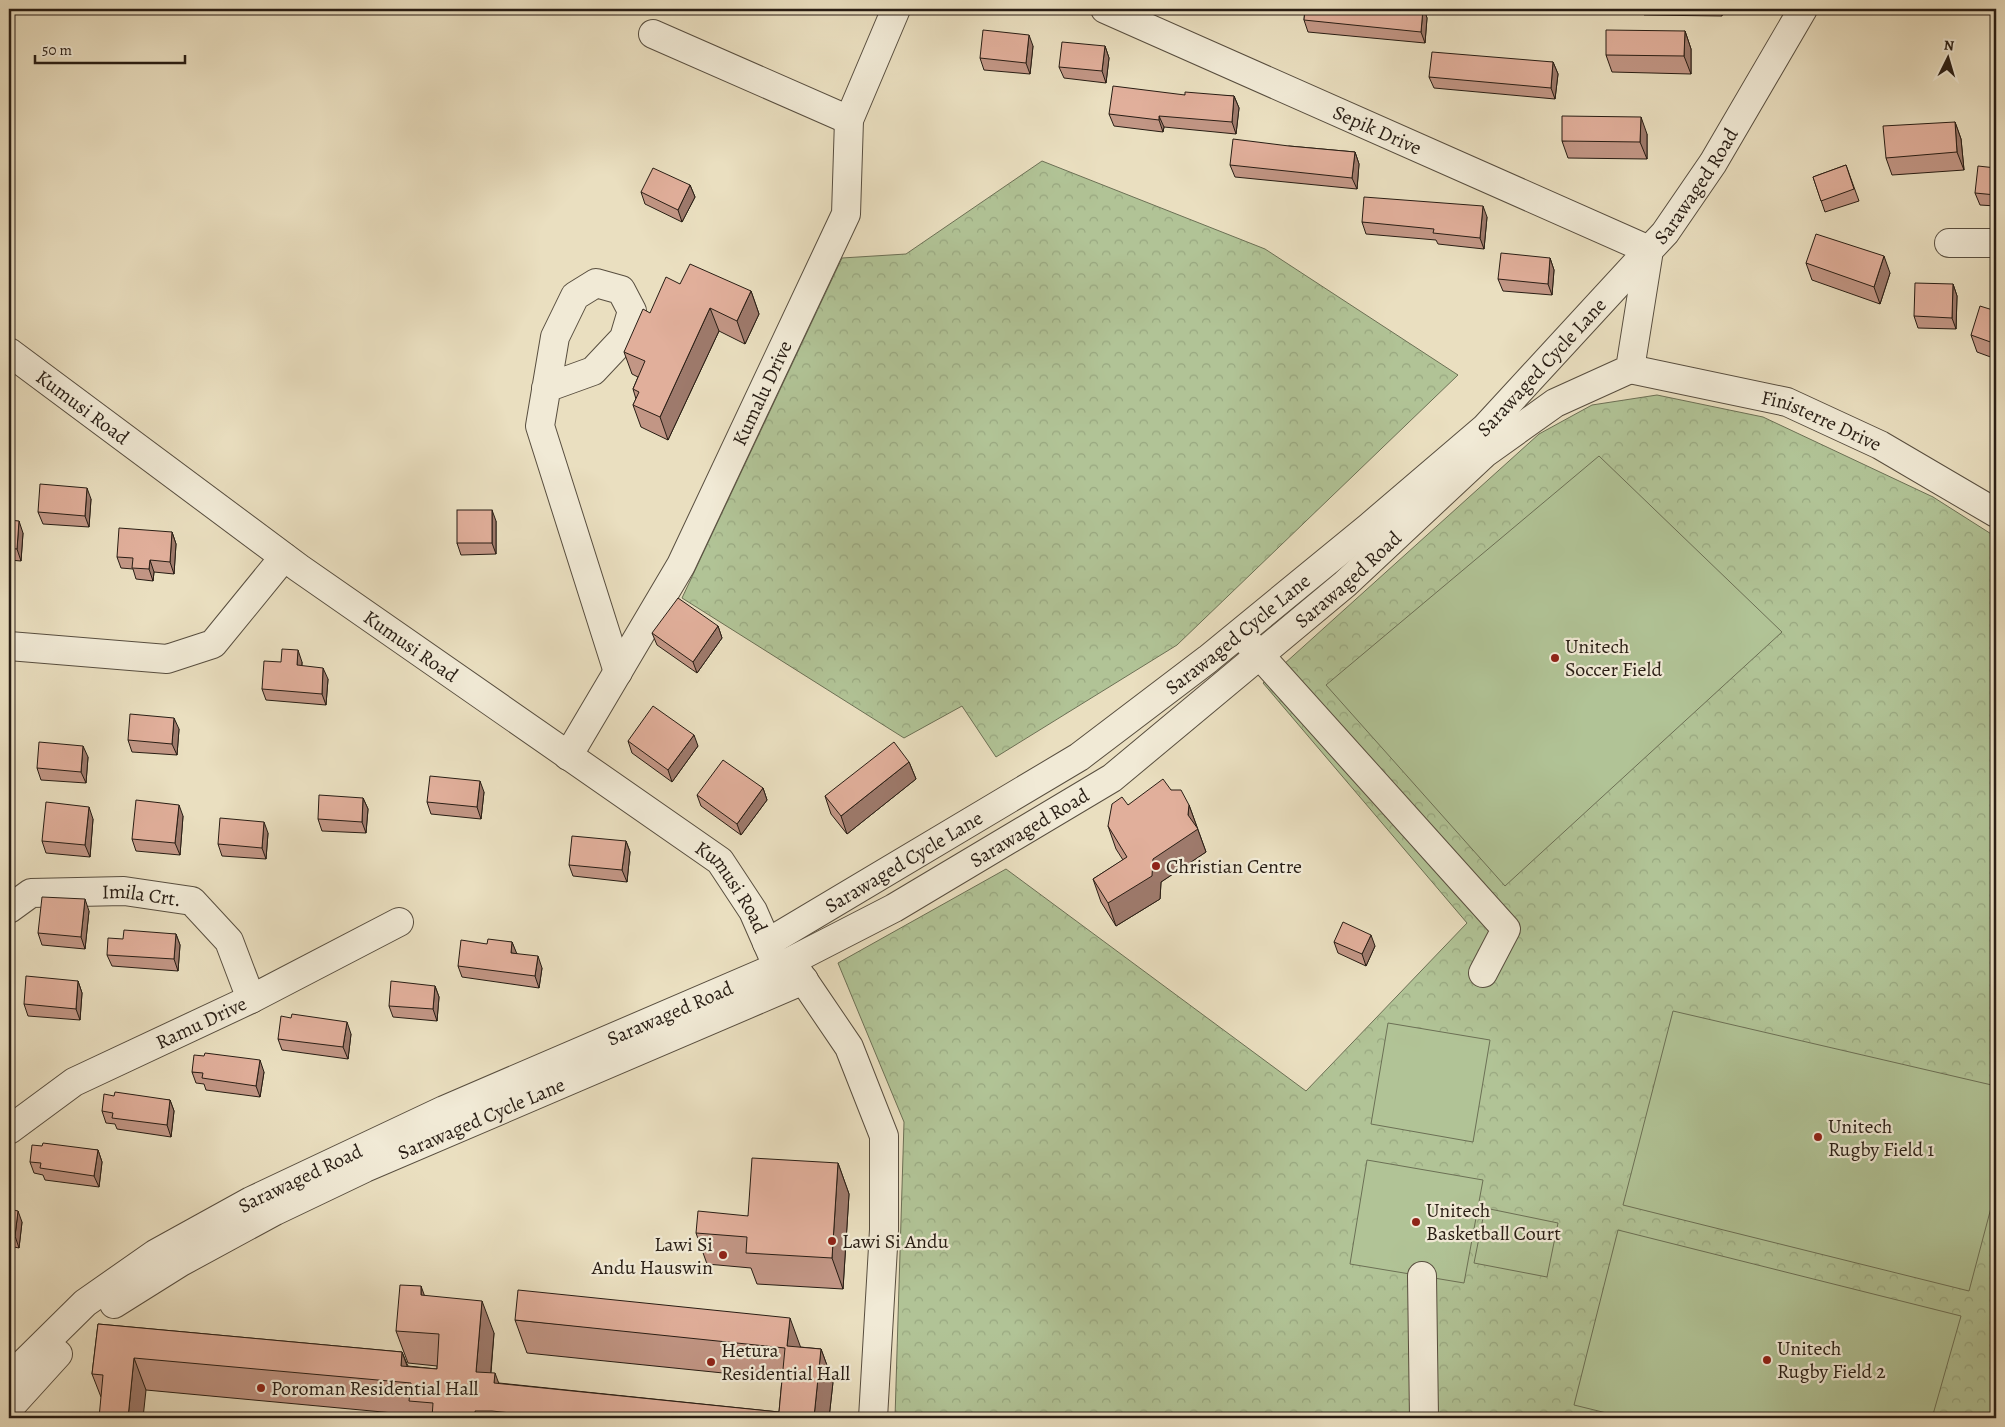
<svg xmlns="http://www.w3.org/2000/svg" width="2005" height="1427" font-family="Alegreya,serif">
  <defs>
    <pattern id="park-crowns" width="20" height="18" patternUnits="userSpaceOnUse" patternTransform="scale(1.25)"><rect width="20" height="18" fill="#b1c396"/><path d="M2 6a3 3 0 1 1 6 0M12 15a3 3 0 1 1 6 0" fill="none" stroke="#98a780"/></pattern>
  </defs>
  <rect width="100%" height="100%" fill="#eadfc0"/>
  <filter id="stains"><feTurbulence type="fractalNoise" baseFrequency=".004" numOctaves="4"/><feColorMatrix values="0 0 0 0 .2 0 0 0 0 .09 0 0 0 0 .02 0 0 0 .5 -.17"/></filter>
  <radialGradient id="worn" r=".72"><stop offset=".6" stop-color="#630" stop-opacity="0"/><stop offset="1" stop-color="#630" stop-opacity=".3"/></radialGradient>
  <g fill="url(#park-crowns)" stroke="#6c7055">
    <polygon points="1042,161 1265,249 1458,375 1177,645 996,757 962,706 904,738 682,598 842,258 906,254"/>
    <polygon points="1657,395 1763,417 1933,497 1996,537 1996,1418 895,1418 904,1122 838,963 1006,869 1306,1091 1467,923 1263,683 1539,434 1592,405"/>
  </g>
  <g fill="#b1c396" stroke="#6c7055">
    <polygon points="1599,456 1782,632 1505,886 1326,685"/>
    <polygon points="1673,1011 1996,1086 1996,1189 1969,1291 1623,1205"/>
    <polygon points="1388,1023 1490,1040 1473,1142 1371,1124"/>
    <polygon points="1367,1160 1483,1180 1464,1283 1350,1264"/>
    <polygon points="1485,1208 1558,1223 1547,1277 1474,1263"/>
    <polygon points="1618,1230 1961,1316 1932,1418 1627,1418 1574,1405"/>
  </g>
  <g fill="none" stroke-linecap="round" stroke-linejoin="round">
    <g stroke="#584e3f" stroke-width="30">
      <g id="minor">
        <path id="s1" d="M1105,9L1649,250"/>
        <polyline points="653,34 849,120"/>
        <polyline points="1949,243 1996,243"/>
        <path id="s2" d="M9,352L299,568L720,861L753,911L774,959"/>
        <path id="s3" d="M1630,369L1787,402L1880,445L1996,513"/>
        <polyline points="546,388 593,371 624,338 632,311 621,290 596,283 575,296 555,337 540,426 618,672"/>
        <polyline points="1247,641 1506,929 1483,973"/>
        <polyline points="9,646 167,659 213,644 284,557"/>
        <path id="s4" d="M568,756L681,565L846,214L849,120L896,9"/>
        <path id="s5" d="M9,909L31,893L124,891L192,901L229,941L251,999"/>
        <path id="s6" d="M767,943L1079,757L1208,659L1369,527L1485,428L1649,250"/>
        <polyline points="794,966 849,1047 884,1136 884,1230 873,1418"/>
        <path id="s7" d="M9,1130L74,1082L251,999L399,922"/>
        <polyline points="1422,1276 1424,1418"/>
        <path id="s8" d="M114,1304L181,1262L275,1211L365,1168L804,980"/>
        <path id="s9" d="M9,1378L85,1303L155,1254L251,1201L444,1110L791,961L894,908L1112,778L1345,584L1485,453L1555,403L1630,369L1649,250L1665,233L1713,163L1803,9"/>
        <polyline points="9,1408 58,1354"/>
      </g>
    </g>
    <use href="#minor" stroke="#f1ead6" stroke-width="28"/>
  </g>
  <g fill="#c29685" stroke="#281d14">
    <polygon points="808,9 817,9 815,12"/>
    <polygon points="1305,9 1424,9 1427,18 1425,43 1308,32 1304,20"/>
    <polygon points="1641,9 1722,9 1722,16 1644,15"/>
    <polygon points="1685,31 1691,49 1691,74 1612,72 1606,55"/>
    <polygon points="1033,46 1030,74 984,70 980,58"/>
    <polygon points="1105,46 1109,58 1106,83 1064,78 1059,67"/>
    <polygon points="1553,62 1558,74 1555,99 1434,88 1429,77"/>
    <polygon points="1185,95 1234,96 1239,108 1236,134 1164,127 1163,132 1114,126 1109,114"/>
    <polygon points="1955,122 1961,139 1964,170 1892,175 1886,158"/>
    <polygon points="1647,134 1647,159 1568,158 1562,141"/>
    <polygon points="1289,146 1355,152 1359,164 1357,189 1235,177 1230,165"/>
    <polygon points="1846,165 1859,201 1825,212 1813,177"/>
    <polygon points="1996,168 1996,206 1980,205 1975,193"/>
    <polygon points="690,185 695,197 682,222 645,204 641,192"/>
    <polygon points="1487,217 1484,249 1438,244 1436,240 1366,234 1362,222"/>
    <polygon points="1550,258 1554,270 1552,295 1503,291 1498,279"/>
    <polygon points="1806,263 1890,273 1880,304 1812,280"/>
    <polygon points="680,284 751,291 759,314 745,344 719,331 668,440 641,427 633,405 636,399 633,389 638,377 632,374 624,352"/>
    <polygon points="1953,284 1957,296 1956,329 1918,328 1914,316"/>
    <polygon points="1996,311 1996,359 1977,352 1971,335"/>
    <polygon points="91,499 89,527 43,524 38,512"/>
    <polygon points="9,520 23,533 21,561 9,560"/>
    <polygon points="496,521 496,554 461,555 457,543"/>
    <polygon points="172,532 176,544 174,574 154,572 153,581 136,579 133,569 121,568 117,557"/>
    <polygon points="718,626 722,638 697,673 657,645 652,633"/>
    <polygon points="281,662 302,662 302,666 328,679 326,705 266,700 262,689"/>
    <polygon points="179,729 177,755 132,752 128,740"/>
    <polygon points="628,741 698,746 672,782 632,753"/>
    <polygon points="88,757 86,783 41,780 37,768"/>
    <polygon points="909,762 916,779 847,834 831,814 825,796"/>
    <polygon points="763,788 767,800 741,835 701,806 697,795"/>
    <polygon points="1171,790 1189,805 1206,852 1161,882 1160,899 1116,926 1101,902 1093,879 1123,860 1116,849 1108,826 1128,805"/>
    <polygon points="484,792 481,819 431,814 427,802"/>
    <polygon points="363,798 368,809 366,833 322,831 318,819"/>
    <polygon points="183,816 180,855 136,851 132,839"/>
    <polygon points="93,819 90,857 46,853 42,841"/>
    <polygon points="268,833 266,859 222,856 218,844"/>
    <polygon points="626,841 630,852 627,882 573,876 569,865"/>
    <polygon points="89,911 85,949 42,945 38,933"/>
    <polygon points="176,934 180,945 178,971 112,966 107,955 123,939"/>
    <polygon points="512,942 516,953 542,968 539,988 462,977 458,966 487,944"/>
    <polygon points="1334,942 1375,946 1366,966 1338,953"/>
    <polygon points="78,981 82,993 80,1020 28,1016 24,1004"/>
    <polygon points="435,986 439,997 437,1021 393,1017 389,1006"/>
    <polygon points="351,1034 348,1059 282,1050 278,1039"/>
    <polygon points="192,1072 264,1072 260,1097 206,1090 204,1084 196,1083"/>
    <polygon points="114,1096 170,1100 174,1111 171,1137 117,1129 115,1124 106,1123 102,1111"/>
    <polygon points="42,1146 98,1150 102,1162 99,1187 45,1180 43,1175 34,1173 30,1162"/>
    <polygon points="838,1163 849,1194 843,1289 757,1284 751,1268 707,1264 696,1233 748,1216"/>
    <polygon points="9,1209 22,1222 19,1248 9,1246"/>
    <polygon points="425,1296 494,1333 491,1373 499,1383 779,1412 782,1379 527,1353 515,1320 821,1349 833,1382 829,1418 416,1418 415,1415 146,1390 101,1397 92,1374 98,1324 402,1352 408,1366 437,1369 437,1366 408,1363 396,1331"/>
  </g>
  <g fill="#9e7a6c" stroke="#281d14">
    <polygon points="1423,9 1424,9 1427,18 1425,43 1421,32"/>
    <polygon points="1720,9 1722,9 1722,16"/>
    <polygon points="1685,31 1691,49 1691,74 1684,56"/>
    <polygon points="1029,35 1033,46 1030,74 1026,63"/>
    <polygon points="1105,46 1109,58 1106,83 1102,71"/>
    <polygon points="1553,62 1558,74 1555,99 1551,88"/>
    <polygon points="1234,96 1239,108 1236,134 1232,122"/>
    <polygon points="1159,116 1164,127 1163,132 1159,120"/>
    <polygon points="1641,117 1647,134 1647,159 1640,142"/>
    <polygon points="1955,122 1961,139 1964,170 1957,152"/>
    <polygon points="1355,152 1359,164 1357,189 1352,178"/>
    <polygon points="690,185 695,197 682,222 678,210"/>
    <polygon points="1483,206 1487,217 1484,249 1480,238"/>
    <polygon points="1884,256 1890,273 1880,304 1874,287"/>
    <polygon points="1550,258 1554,270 1552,295 1548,284"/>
    <polygon points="1953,284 1957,296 1956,329 1952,318"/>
    <polygon points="751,291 759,314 745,344 737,321"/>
    <polygon points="710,308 719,331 668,440 660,417"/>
    <polygon points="87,488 91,499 89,527 85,516"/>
    <polygon points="492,510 496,521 496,554 492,543"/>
    <polygon points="19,521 23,533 21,561 17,549"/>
    <polygon points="172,532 176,544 174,574 170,562"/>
    <polygon points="150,560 154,572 153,581 149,569"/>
    <polygon points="718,626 722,638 697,673 693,662"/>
    <polygon points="298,650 302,662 301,677 297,665"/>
    <polygon points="323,668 328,679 326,705 322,694"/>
    <polygon points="174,718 179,729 177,755 172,744"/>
    <polygon points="694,735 698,746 672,782 668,770"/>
    <polygon points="83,746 88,757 86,783 81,772"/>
    <polygon points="909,762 916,779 847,834 841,816"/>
    <polygon points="480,781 484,792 481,819 477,807"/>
    <polygon points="763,788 767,800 741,835 737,824"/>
    <polygon points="363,798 368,809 366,833 362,822"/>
    <polygon points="179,805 183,816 180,855 175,843"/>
    <polygon points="1189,805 1206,852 1161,882 1160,899 1116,926 1108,903 1153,859 1188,815"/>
    <polygon points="89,807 93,819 90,857 85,845"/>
    <polygon points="264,822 268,833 266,859 262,848"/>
    <polygon points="626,841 630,852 627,882 622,870"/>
    <polygon points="85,899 89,911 85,949 81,937"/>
    <polygon points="176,934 180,945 178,971 174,959"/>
    <polygon points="1371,935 1375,946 1366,966 1362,954"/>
    <polygon points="512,942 517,954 511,953"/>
    <polygon points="538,956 542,968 539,988 535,976"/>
    <polygon points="78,981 82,993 80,1020 76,1009"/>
    <polygon points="435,986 439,997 437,1021 433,1009"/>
    <polygon points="347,1022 351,1034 348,1059 343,1047"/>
    <polygon points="260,1060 264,1072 260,1097 256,1086"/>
    <polygon points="170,1100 174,1111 171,1137 167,1125"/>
    <polygon points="98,1150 102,1162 99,1187 94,1176"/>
    <polygon points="838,1163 849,1194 843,1289 832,1258"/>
    <polygon points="18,1211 22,1222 19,1248 15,1236"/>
    <polygon points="421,1286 433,1319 421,1295"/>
    <polygon points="482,1301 494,1333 488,1404 476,1372"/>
    <polygon points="790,1318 802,1351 787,1346"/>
    <polygon points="821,1349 833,1382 829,1418 815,1418 814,1417"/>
    <polygon points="402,1352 414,1385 411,1383 401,1366"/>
    <polygon points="134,1358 146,1390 143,1418 128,1418"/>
    <polygon points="495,1373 507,1406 494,1383"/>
    <polygon points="475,1411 478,1418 475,1418"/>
  </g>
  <g fill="#e1af9b" stroke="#281d14">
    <polygon points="1305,9 1423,9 1421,32 1304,20"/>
    <polygon points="983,30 1029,35 1026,63 980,58"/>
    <polygon points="1606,30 1685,31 1684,56 1606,55"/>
    <polygon points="1062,42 1105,46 1102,71 1059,67"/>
    <polygon points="1432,52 1553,62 1551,88 1429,77"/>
    <polygon points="1113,86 1185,95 1185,92 1234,96 1232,122 1159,116 1159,120 1109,114"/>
    <polygon points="1562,116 1641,117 1640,142 1562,141"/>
    <polygon points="1955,122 1957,152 1886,158 1883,126"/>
    <polygon points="1233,139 1289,146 1355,152 1352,178 1230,165"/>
    <polygon points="1846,165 1854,189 1821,201 1813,177"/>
    <polygon points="1978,166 1996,168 1996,195 1975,193"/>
    <polygon points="653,168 690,185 678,210 641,192"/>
    <polygon points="1364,197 1483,206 1480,238 1433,233 1434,229 1362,222"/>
    <polygon points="1816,234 1884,256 1874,287 1806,263"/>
    <polygon points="1501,253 1550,258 1548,284 1498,279"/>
    <polygon points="690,264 751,291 737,321 710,308 660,417 633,405 639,392 633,389 645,361 624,352 643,309 650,313 666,277 680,284"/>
    <polygon points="1915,283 1953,284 1952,318 1914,316"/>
    <polygon points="1980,306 1996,311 1996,344 1971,335"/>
    <polygon points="40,484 87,488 85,516 38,512"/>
    <rect x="457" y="510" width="35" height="33"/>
    <polygon points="9,520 19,521 17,549 9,548"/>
    <polygon points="119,528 172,532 170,562 150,560 149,569 132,568 133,558 117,557"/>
    <polygon points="678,598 718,626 693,662 652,633"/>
    <polygon points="282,649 298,650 297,665 323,668 322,694 262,689 264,661 281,662"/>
    <polygon points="653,706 694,735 668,770 628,741"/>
    <polygon points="130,714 174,718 172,744 128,740"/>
    <polygon points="39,742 83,746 81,772 37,768"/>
    <polygon points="894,742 909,762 841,816 825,796"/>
    <polygon points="723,760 763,788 737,824 697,795"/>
    <polygon points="430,776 480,781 477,807 427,802"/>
    <polygon points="1163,779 1171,790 1181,790 1189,805 1188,815 1198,829 1153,859 1152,876 1108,903 1093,879 1127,857 1108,826 1112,804 1122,797 1128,805"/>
    <polygon points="319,795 363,798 362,822 318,819"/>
    <polygon points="136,800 179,805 175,843 132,839"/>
    <polygon points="46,802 89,807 85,845 42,841"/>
    <polygon points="220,818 264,822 262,848 218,844"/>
    <polygon points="572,836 626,841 622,870 569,865"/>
    <polygon points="42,897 85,899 81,937 38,933"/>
    <polygon points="1343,922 1371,935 1362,954 1334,942"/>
    <polygon points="124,930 176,934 174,959 107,955 108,938 123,939"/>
    <polygon points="488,939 512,942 511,953 538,956 535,976 458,966 461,940 487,944"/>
    <polygon points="26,976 78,981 76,1009 24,1004"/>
    <polygon points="391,981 435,986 433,1009 389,1006"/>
    <polygon points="292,1014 347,1022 343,1047 278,1039 281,1016 291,1018"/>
    <polygon points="205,1053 260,1060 256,1086 202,1078 203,1073 192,1072 194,1055 204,1056"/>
    <polygon points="115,1092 170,1100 167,1125 112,1118 113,1113 102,1111 104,1094 114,1096"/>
    <polygon points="43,1143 98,1150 94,1176 40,1168 41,1163 30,1162 32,1145 42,1146"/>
    <polygon points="752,1158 838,1163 832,1258 746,1253 747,1237 696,1233 698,1211 748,1216"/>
    <polygon points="9,1209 18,1211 15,1236 9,1235"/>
    <polygon points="400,1285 421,1286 421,1295 482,1301 476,1372 495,1373 494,1383 779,1412 785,1348 515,1320 518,1290 790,1318 787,1346 821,1349 814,1417 779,1413 779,1418 558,1418 492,1411 475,1411 475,1418 432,1418 433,1403 409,1401 411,1383 134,1358 128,1418 99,1418 103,1375 92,1374 98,1324 402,1352 401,1366 437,1369 439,1334 396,1331"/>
  </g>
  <g fill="#8f2418" stroke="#f1ead6" stroke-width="2">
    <circle cx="1555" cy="658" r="5"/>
    <circle cx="1156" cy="866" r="5"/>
    <circle cx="1818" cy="1137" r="5"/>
    <circle cx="1416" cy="1222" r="5"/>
    <circle cx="832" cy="1241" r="5"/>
    <circle cx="723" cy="1255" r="5"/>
    <circle cx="1767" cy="1360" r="5"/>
    <circle cx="711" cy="1362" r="5"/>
    <circle cx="261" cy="1388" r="5"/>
  </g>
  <g text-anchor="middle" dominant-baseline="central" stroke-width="4.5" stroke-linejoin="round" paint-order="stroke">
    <g font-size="20" fill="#281d14" stroke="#f1ead6">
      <text stroke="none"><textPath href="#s1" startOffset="298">Sepik Drive</textPath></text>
      <text stroke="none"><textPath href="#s9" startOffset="2126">Sarawaged Road</textPath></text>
      <text stroke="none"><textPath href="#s6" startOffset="969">Sarawaged Cycle Lane</textPath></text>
      <text stroke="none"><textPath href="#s4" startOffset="412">Kumalu Drive</textPath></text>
      <text stroke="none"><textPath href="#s2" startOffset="92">Kumusi Road</textPath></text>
      <text stroke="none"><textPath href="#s3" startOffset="199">Finisterre Drive</textPath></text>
      <text stroke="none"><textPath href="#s9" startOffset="1571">Sarawaged Road</textPath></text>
      <text stroke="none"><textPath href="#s6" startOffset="564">Sarawaged Cycle Lane</textPath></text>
      <text stroke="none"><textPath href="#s2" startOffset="498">Kumusi Road</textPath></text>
      <text stroke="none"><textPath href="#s9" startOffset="1166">Sarawaged Road</textPath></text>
      <text stroke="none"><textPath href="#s6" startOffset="159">Sarawaged Cycle Lane</textPath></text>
      <text stroke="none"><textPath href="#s2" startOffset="902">Kumusi Road</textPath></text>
      <text stroke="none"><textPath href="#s5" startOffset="138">Imila Crt.</textPath></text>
      <text stroke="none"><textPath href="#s9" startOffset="761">Sarawaged Road</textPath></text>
      <text stroke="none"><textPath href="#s7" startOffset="221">Ramu Drive</textPath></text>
      <text stroke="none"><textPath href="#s8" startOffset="412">Sarawaged Cycle Lane</textPath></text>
      <text stroke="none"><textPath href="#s9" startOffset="356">Sarawaged Road</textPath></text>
    </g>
    <g font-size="20" fill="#281d14" stroke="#f1ead6" text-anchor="start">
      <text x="1565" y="646">Unitech<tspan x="1565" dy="23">Soccer Field</tspan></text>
      <text x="1166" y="866">Christian Centre</text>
      <text x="1828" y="1126">Unitech<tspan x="1828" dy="23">Rugby Field 1</tspan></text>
      <text x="1426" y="1210">Unitech<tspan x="1426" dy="23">Basketball Court</tspan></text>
      <text x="842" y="1241">Lawi Si Andu</text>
      <text x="713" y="1244" text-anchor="end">Lawi Si<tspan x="713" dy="23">Andu Hauswin</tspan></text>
      <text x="1777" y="1348">Unitech<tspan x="1777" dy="23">Rugby Field 2</tspan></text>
      <text x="721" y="1350">Hetura<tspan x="721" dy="23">Residential Hall</tspan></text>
      <text x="271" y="1388">Poroman Residential Hall</text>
    </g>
  </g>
  <rect width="2005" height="1427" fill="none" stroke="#eadfc0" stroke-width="30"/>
  <rect x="10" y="10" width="1985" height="1407" fill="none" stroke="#281d14" stroke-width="2.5"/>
  <rect x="15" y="15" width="1975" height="1397" fill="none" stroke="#281d14"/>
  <g transform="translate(1948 58) rotate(5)" stroke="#f1ead6" stroke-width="4" paint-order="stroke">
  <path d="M0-4L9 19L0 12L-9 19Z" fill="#281d14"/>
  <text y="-8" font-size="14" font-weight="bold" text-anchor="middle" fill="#281d14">N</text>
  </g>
  <path d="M35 55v8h150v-8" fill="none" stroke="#281d14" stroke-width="2.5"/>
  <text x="42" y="55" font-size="15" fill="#281d14" stroke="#f1ead6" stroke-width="4" paint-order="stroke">50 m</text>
  <rect width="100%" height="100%" filter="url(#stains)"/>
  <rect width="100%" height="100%" fill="url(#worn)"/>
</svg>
